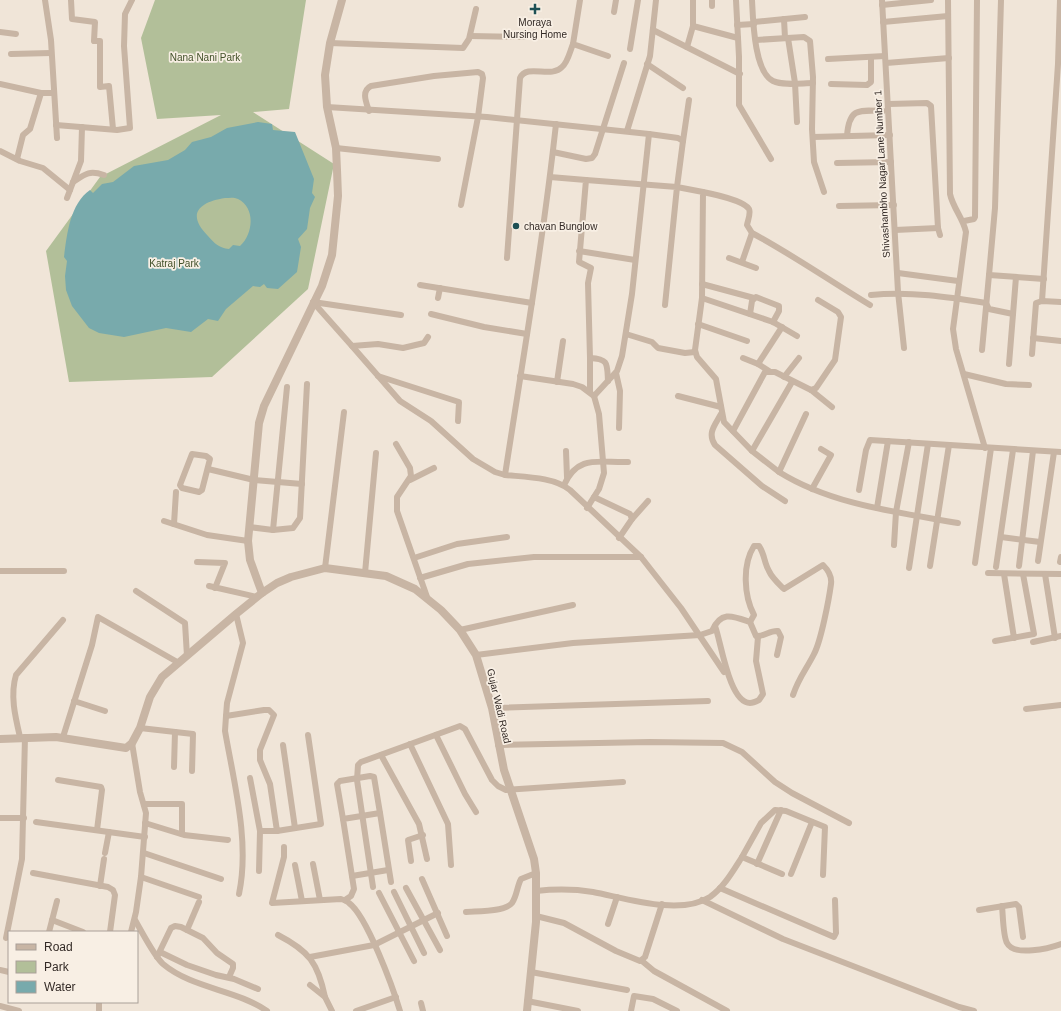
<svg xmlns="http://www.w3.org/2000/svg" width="1061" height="1011" font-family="Arial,sans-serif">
  <rect width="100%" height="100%" fill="#f0e5d8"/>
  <polygon fill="#b2bf99" points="155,0 306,0 289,109 253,112 334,164 308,289 212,377 69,382 46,251 100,177 221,115 157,119 141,38"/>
  <path fill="#78aaac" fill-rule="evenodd" d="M258,122L272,124L273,130L295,132L314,179L312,193L315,197L310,208L307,229L298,239L301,247L297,272L278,289L267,288L264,284L260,287L253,286L226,309L218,321L208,319L191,332L166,328L124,337L99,333L89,328L72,306L66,290L65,276L67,261L64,257C67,234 70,204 90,190L93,193L102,184L113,182L134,166L168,160L185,150L192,142L211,137L227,128ZM225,198C229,198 234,197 238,199C256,208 253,234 240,246L233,245L229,249C219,248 214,243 208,236C186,214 199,202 225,198Z"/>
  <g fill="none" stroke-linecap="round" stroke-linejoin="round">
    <g stroke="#c8b5a4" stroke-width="6">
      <polyline points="45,0 51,40 57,138"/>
      <polyline points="71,0 72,19 95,22 94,41 100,41 100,87 109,86 113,129"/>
      <polyline points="580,0 573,44 608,56"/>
      <polyline points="693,0 693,26 738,38"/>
      <polyline points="712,0 712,6"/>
      <polyline points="736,0 739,57 739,105 771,159"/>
      <path d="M752,0C753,19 754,72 773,81C784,86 802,83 813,83"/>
      <polyline points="882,0 898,292 904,348"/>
      <path d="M948,0L950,194C953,208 963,218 966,232L953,329L956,349L985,448"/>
      <polyline points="1001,0 995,208 989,275 1044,279"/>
      <polyline points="882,5 931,0"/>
      <polyline points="614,12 616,0"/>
      <polyline points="784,19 785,38"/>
      <polyline points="754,22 805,17"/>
      <polyline points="883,22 948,16"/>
      <polyline points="737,25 754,24"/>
      <polyline points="653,30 740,74"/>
      <polyline points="0,32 16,34"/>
      <polyline points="470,36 525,37"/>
      <polyline points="788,38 795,83 797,122"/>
      <polyline points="756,40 804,37 810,41 813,77 812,129 814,162 824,192"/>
      <polyline points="330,43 463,48 469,39 476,9"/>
      <polyline points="687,47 693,26"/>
      <polyline points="630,49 638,0"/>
      <polyline points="11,54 51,53"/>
      <polyline points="828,59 885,56"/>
      <polyline points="886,63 949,58"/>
      <polyline points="647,64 683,88"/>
      <polyline points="0,84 41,93 54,93"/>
      <polyline points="831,84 867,85 871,82 871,57"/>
      <polyline points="889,104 927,103 931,106 938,228 940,235"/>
      <polyline points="327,107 487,117 649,134 678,138 683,141 677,187 703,192 702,298 695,350 697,357 716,379 724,422 752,451 779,472 806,414"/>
      <path d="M369,111C366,102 361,91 371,86L434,76L478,72L482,74L483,78L478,117L461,205"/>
      <path d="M556,124C543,242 523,358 505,475C525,477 554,477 570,490L641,557L681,608L724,672"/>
      <polyline points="56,125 117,130 130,128 124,46 125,14 132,0"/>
      <polyline points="627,131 650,56 656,0"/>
      <path d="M847,136C849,108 858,110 883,111"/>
      <polyline points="813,137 890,135"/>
      <polyline points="683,141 689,100"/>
      <polyline points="336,148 438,159"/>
      <polyline points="0,151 20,161 43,168 70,190"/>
      <polyline points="553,152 586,159 592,158 595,154 624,63"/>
      <polyline points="17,159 23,135 30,129 41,93"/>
      <polyline points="837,163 891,162"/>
      <path d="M550,177L586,180L579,262L591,268L588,283L590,358C609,359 607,364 608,381"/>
      <polyline points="586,180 677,187 665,305"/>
      <path d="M73,182C85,174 89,170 104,175"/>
      <path d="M703,192C713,194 744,201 749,209C751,213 748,220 747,225L752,233C793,255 830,281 870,305"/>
      <polyline points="67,198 81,161 82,127"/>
      <polyline points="839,206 894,205"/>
      <polyline points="964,221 974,219 975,217 977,0"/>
      <polyline points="895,230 938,228"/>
      <polyline points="579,251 635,260"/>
      <path d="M507,258L520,78C527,63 551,79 562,67C568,62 570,51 573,44"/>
      <polyline points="729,258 756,268"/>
      <polyline points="742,262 752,233"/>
      <polyline points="898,273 958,281"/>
      <polyline points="702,284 754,298"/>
      <polyline points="420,285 532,303"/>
      <path d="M871,295C910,291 948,297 986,303L989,309L1013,314"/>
      <polyline points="438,298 440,288"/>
      <polyline points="702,298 773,322 797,336"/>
      <polyline points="1042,301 1058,64 1060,0"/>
      <polyline points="313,302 352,346 378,344 403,348 424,343 428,337"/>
      <polyline points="313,302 401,315"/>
      <polyline points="431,314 484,327 527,334"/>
      <polyline points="750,314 752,301 756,297 779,306 779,311 773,322"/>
      <polyline points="698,324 747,341"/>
      <polyline points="626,334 652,342 658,348 685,353 695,352"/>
      <polyline points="1033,338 1061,341"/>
      <polyline points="352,346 400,401 431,421 473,459 495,472 505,475"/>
      <polyline points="982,350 989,275"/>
      <polyline points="1032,354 1036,303 1042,301 1061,302"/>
      <polyline points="590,358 590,392"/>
      <polyline points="743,358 758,364 769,371"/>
      <polyline points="758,364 782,327"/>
      <polyline points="1009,364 1016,277"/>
      <polyline points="616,373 620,391 619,428"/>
      <polyline points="964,374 1006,384 1029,385"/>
      <polyline points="378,376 459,402 458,421"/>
      <polyline points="520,376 573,384 582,387 594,396 599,414 604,473 599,489 587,508"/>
      <polyline points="784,377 799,358"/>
      <polyline points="557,382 563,341"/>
      <polyline points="811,390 832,407"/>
      <polyline points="594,396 617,371 622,356 632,294 649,134"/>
      <polyline points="678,396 721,407"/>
      <path d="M721,414C715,425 707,433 715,445L762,486L785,501"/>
      <polyline points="733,431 765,372 775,372 811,390 816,388 835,360 841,317 838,312 818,300"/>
      <polyline points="396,444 410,468 411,476 397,497 397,511 427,597"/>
      <polyline points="566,451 567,477"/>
      <polyline points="752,451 792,382"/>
      <polygon points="192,454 206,456 210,459 202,490 199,492 182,488 180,485"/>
      <polyline points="208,469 254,480 302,484"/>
      <path d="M779,472C832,505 897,512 958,523"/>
      <polyline points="410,480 434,468"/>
      <path d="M564,485C578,454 599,463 628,462"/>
      <polyline points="812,489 831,455 821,449"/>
      <polyline points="859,490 866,450 870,440 1061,452"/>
      <polyline points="594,497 630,514 632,519 619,538"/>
      <polyline points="877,508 888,441"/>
      <polyline points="632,519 648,501"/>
      <polyline points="164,521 207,535 248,541"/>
      <polyline points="174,524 176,492"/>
      <polyline points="249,527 273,530 293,528 300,518 307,384"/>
      <polyline points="273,530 287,387"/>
      <polyline points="1001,537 1040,542"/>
      <polyline points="894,545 896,512 909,442"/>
      <polyline points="414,558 457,544 507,537"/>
      <polyline points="1038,561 1054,452"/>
      <polyline points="197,562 225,563 215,588"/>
      <polyline points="1060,562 1061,557"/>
      <polyline points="975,563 991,448"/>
      <polyline points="930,566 949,445"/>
      <polyline points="1019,566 1033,451"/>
      <polyline points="996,567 1013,450"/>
      <polyline points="325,568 344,412"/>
      <polyline points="909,568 928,444"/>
      <polyline points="0,571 64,571"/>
      <polyline points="365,573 376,453"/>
      <polyline points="988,573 1061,574"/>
      <polyline points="1004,574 1014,638"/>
      <polyline points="1045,574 1055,638"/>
      <polyline points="420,578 468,564 534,557 641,557"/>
      <polyline points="209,586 257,597"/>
      <polyline points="136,591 185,623 187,656"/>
      <polyline points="236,614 243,643 227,703 226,716 264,710 269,710 274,715 260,750 260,760 270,784 277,831 321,824 308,735"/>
      <path d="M750,622L754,615C744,596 742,565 754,546H759C765,555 764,563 769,571C772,578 778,583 784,589L823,565C828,570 832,577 831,584C829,599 821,641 814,654C806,670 799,677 793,695"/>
      <path d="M715,626C721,641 729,703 750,703C753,703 757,701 759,700L763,694L756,661L758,637"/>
      <polyline points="460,630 573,605"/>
      <polyline points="995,641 1034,634 1023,574"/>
      <polyline points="1033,642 1061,636"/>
      <path d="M476,655L573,643L700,635L712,631C721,610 733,616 750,622L756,636C764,637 770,630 778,631L781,637L777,655"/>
      <polyline points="74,701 105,711"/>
      <polyline points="492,708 708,701"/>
      <polyline points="1026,709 1061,705"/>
      <path d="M226,716L225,731C234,783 250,842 239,894"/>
      <polyline points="140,728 193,734 192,771"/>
      <polyline points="436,735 465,794 476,812"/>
      <path d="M20,737C15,716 10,695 16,675L63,620"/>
      <polyline points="63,737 92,645 98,617 179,663"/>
      <polyline points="410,744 448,824 451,865"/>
      <polyline points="283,745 295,828"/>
      <polyline points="498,745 650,742 723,743 742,752 775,782 792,793 849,823"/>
      <polyline points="381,755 419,824 427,859"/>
      <polyline points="174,767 175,732"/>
      <polyline points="250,778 260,831"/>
      <polyline points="58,780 101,787 102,790 97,830"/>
      <polyline points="144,804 182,804 182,834"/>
      <polyline points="0,818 24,818"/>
      <polyline points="343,819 337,784 340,781 370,776 374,777 380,813"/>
      <polyline points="36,822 145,837"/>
      <polyline points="145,823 184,835 228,840"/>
      <path d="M284,847V857L272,903L341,899C344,900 347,901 349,903C367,916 393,988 400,1011"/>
      <polyline points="105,853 109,832"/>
      <polyline points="144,853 221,879"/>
      <polyline points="742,857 761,823 775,810 786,811 825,827 823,875"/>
      <polyline points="411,861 408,840 423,835"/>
      <polyline points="313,864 320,900"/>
      <polyline points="757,864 781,810"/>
      <polyline points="295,865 302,901"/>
      <polyline points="259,871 260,831 277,831"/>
      <polyline points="33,873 108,887 113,890 115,895 110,932"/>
      <polyline points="791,874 812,822"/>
      <polyline points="352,876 388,870"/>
      <polyline points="141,877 199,897"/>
      <polyline points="422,879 447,936"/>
      <polyline points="100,886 104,859"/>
      <polyline points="373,887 357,780 358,765 361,762 460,726 465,729 492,780 498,786 506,790 623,782"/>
      <polyline points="406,888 440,950"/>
      <polyline points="720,888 834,937 836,933 835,900"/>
      <path d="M536,891C555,889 574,889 593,892C625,898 680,916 710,897C724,887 733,871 742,857L782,874"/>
      <polyline points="394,892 424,953"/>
      <polyline points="379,893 414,961"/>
      <polyline points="345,900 351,896 354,889 343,819 380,813 391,882"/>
      <polyline points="702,900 783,939 959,1007 974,1011"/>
      <path d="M1002,906C1003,915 1003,936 1007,943C1014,957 1050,948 1061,944"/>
      <polyline points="979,910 1016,904 1019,907 1023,937"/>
      <path d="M466,912C477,911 505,912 512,903C517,896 517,886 521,879L536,873"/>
      <polyline points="536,916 564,923 616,951 640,961 645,957 662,904"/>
      <polyline points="52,920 83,932"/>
      <path d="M135,920C142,932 154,956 163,964C193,989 235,989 267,1011"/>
      <polyline points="608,924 617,897"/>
      <polyline points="187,930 199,902"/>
      <polyline points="49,932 57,901"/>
      <polyline points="131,932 136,912 141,877 146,813 140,792 132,743"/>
      <path d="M278,935C309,951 318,963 325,997"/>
      <polyline points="6,938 22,859 25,737"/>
      <polyline points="160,952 187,965 216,975 234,979 258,989"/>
      <polyline points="157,957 171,928 175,926 181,927 203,938 217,953 233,964 233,968 229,977"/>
      <polyline points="310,957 374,945 438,913"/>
      <polyline points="642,961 654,971 727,1011"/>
      <polyline points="0,970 9,972"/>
      <polyline points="531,972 627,990"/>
      <polyline points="310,985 325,997 332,1011"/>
      <polyline points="527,1001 578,1011"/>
      <polyline points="421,1003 423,1011"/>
      <polyline points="0,1006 19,1011"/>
      <polyline points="99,1011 99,1002"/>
      <polyline points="356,1011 396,997"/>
      <polyline points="631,1011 634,996 653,999 677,1011"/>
    </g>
    <g stroke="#c8b5a4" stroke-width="8">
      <polyline points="262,593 250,560 248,541 259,423 264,406 322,286 332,255 338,196 337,170 336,148 327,107 325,75 330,43 342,0"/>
      <polyline points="0,739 56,737 126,748 132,743 140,728 150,697 162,677 236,614 262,593 277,583 291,577 325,568 386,576 415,589 441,610 460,630 476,655 492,708 504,770 534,859 536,873 536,922 527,1011"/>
    </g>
  </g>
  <g fill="#1d5054" stroke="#f8efe4" stroke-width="1.5">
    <path d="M533 3h4v4h4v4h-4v4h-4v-4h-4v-4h4z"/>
    <circle cx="516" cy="226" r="4"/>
  </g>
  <g text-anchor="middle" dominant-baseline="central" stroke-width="3.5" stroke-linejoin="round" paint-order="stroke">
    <g font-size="10" fill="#332a26" stroke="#f8efe4">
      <text x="535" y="22">Moraya<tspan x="535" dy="12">Nursing Home</tspan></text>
      <text x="524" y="226" text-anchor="start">chavan Bunglow</text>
    </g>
    <g font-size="10" fill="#43512a" stroke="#f8efe4">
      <text x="205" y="57">Nana Nani Park</text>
      <text x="174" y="263">Katraj Park</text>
    </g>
    <g font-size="10" fill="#332a26" stroke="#f8efe4">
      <text transform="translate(882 174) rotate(-93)">Shivashambho Nagar Lane Number 1</text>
      <text transform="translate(499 706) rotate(77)">Gujar Wadi Road</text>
    </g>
  </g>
  <rect x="8" y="931" width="130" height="72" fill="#f8efe4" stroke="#a9a098"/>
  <rect x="16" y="944" width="20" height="6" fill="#c8b5a4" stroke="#a9a098"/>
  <text x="44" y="951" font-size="12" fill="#332a26">Road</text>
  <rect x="16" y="961" width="20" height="12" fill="#b2bf99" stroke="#a9a098"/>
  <text x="44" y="971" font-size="12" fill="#332a26">Park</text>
  <rect x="16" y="981" width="20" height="12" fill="#78aaac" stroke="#a9a098"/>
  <text x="44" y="991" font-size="12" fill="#332a26">Water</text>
</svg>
